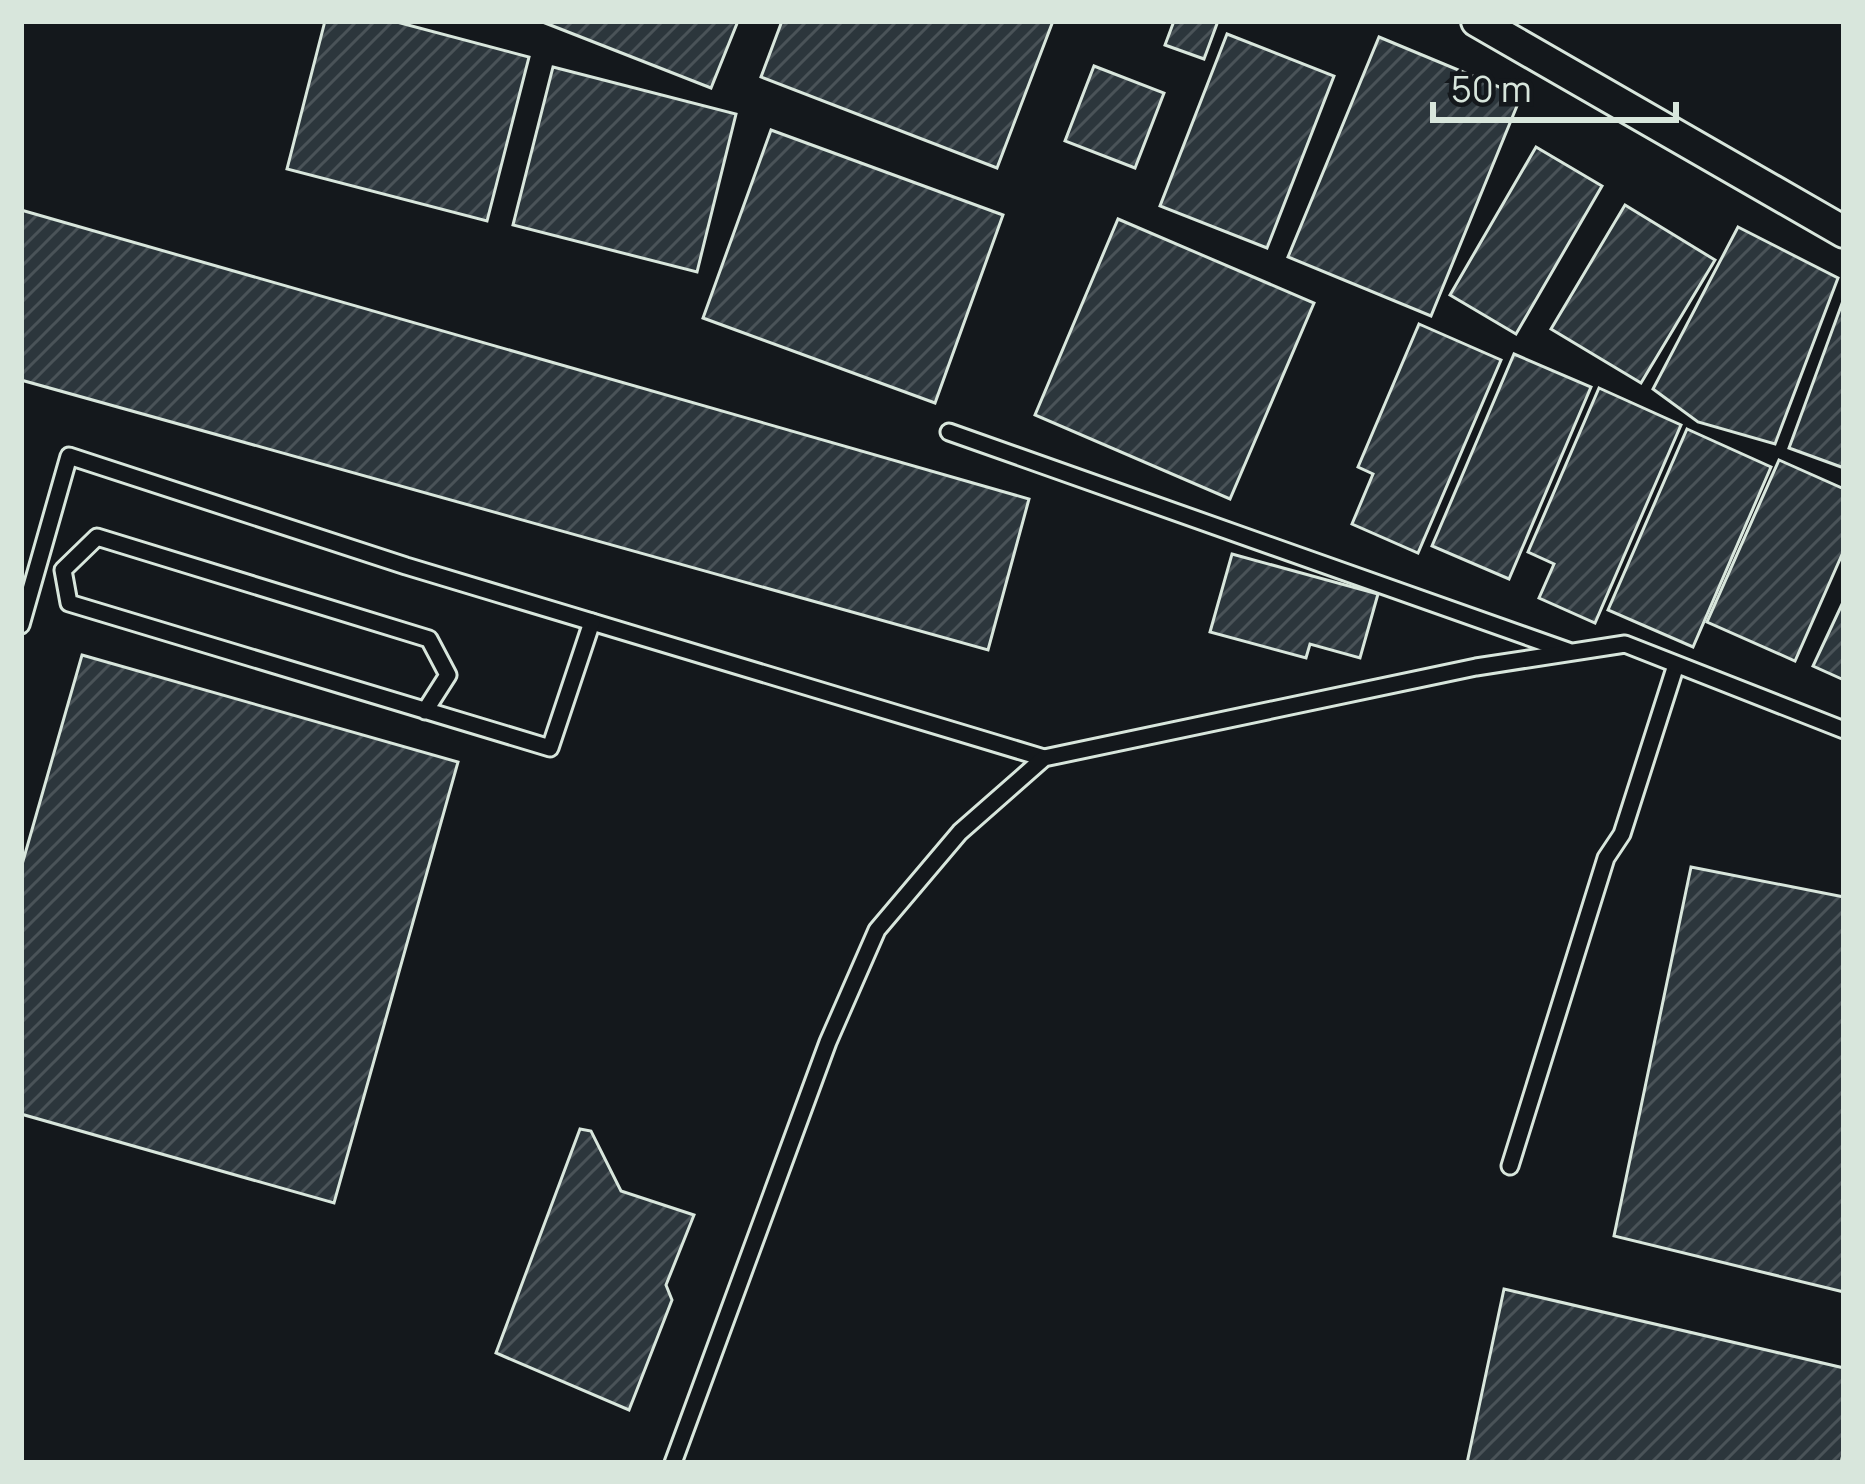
<svg xmlns="http://www.w3.org/2000/svg" width="1865" height="1484" font-family="Manrope,sans-serif">
  <defs>
    <pattern id="building-hatch" width="6" height="6" patternUnits="userSpaceOnUse" patternTransform="scale(3)"><rect width="6" height="6" fill="#2c363c"/><path d="M-1 1l2-2M0 6l6-6M5 7l2-2" fill="none" stroke="#4a5358"/></pattern>
  </defs>
  <rect width="100%" height="100%" fill="#14181c"/>
  <g fill="url(#building-hatch)" stroke="#d8e6dc" stroke-width="3">
    <polygon points="325,21 393,21 529,57 487,221 287,169"/>
    <polygon points="540,21 738,21 711,88"/>
    <polygon points="782,21 1053,21 997,168 761,77"/>
    <polygon points="1174,21 1218,21 1204,59 1165,45"/>
    <polygon points="1227,34 1334,76 1267,248 1160,206"/>
    <polygon points="1379,37 1521,96 1431,316 1288,257"/>
    <polygon points="1094,66 1164,93 1135,168 1065,141"/>
    <polygon points="553,67 736,114 697,272 513,225"/>
    <polygon points="771,130 1003,215 935,403 703,318"/>
    <polygon points="1536,147 1602,186 1516,334 1450,295"/>
    <polygon points="1625,205 1715,260 1641,383 1551,329"/>
    <polygon points="21,210 1029,499 988,650 21,380"/>
    <polygon points="1118,219 1314,303 1230,499 1035,415"/>
    <polygon points="1738,227 1838,278 1775,444 1698,422 1653,389"/>
    <polygon points="1844,298 1844,468 1789,448"/>
    <polygon points="1419,324 1501,360 1418,553 1352,524 1373,474 1358,467"/>
    <polygon points="1514,354 1591,387 1509,579 1432,546"/>
    <polygon points="1599,388 1681,425 1595,623 1539,598 1554,564 1528,552"/>
    <polygon points="1687,429 1771,467 1693,647 1608,610"/>
    <polygon points="1779,460 1844,489 1844,550 1795,661 1707,622"/>
    <polygon points="1232,554 1378,594 1360,658 1310,644 1306,658 1210,632"/>
    <polygon points="1844,600 1844,680 1813,666"/>
    <polygon points="82,655 458,762 334,1203 21,1114 21,868"/>
    <polygon points="1691,867 1844,897 1844,1292 1614,1236"/>
    <polygon points="580,1129 591,1131 621,1191 694,1215 666,1285 672,1300 629,1410 496,1353"/>
    <polygon points="1504,1289 1844,1368 1844,1449 1841,1463 1467,1463"/>
  </g>
  <g fill="none" stroke-linecap="round" stroke-linejoin="round">
    <g stroke="#d8e6dc" stroke-width="21">
      <g id="lane">
        <polyline points="949,432 1568,651"/>
        <polyline points="21,625 69,456 406,566 1044,758"/>
        <polyline points="425,711 448,675 429,639 97,537 63,570 69,603 550,748 592,622"/>
        <polyline points="1510,1166 1606,858 1622,834 1676,665"/>
        <polyline points="673,1463 828,1042 877,930 960,832 1044,758 1476,667 1625,644 1844,730"/>
      </g>
    </g>
    <g stroke="#d8e6dc" stroke-width="36">
      <polyline id="street" points="1477,21 1844,232"/>
    </g>
    <use href="#lane" stroke="#14181c" stroke-width="15"/>
    <use href="#street" stroke="#14181c" stroke-width="30"/>
  </g>
  <rect width="1865" height="1484" fill="none" stroke="#d8e6dc" stroke-width="48"/>
  <path d="M1433 102v18h243v-18" fill="none" stroke="#d8e6dc" stroke-width="6"/>
  <text x="1451" y="102" font-size="36" fill="#d8e6dc" stroke="#14181c" stroke-width="9" paint-order="stroke">50 m</text>
</svg>
